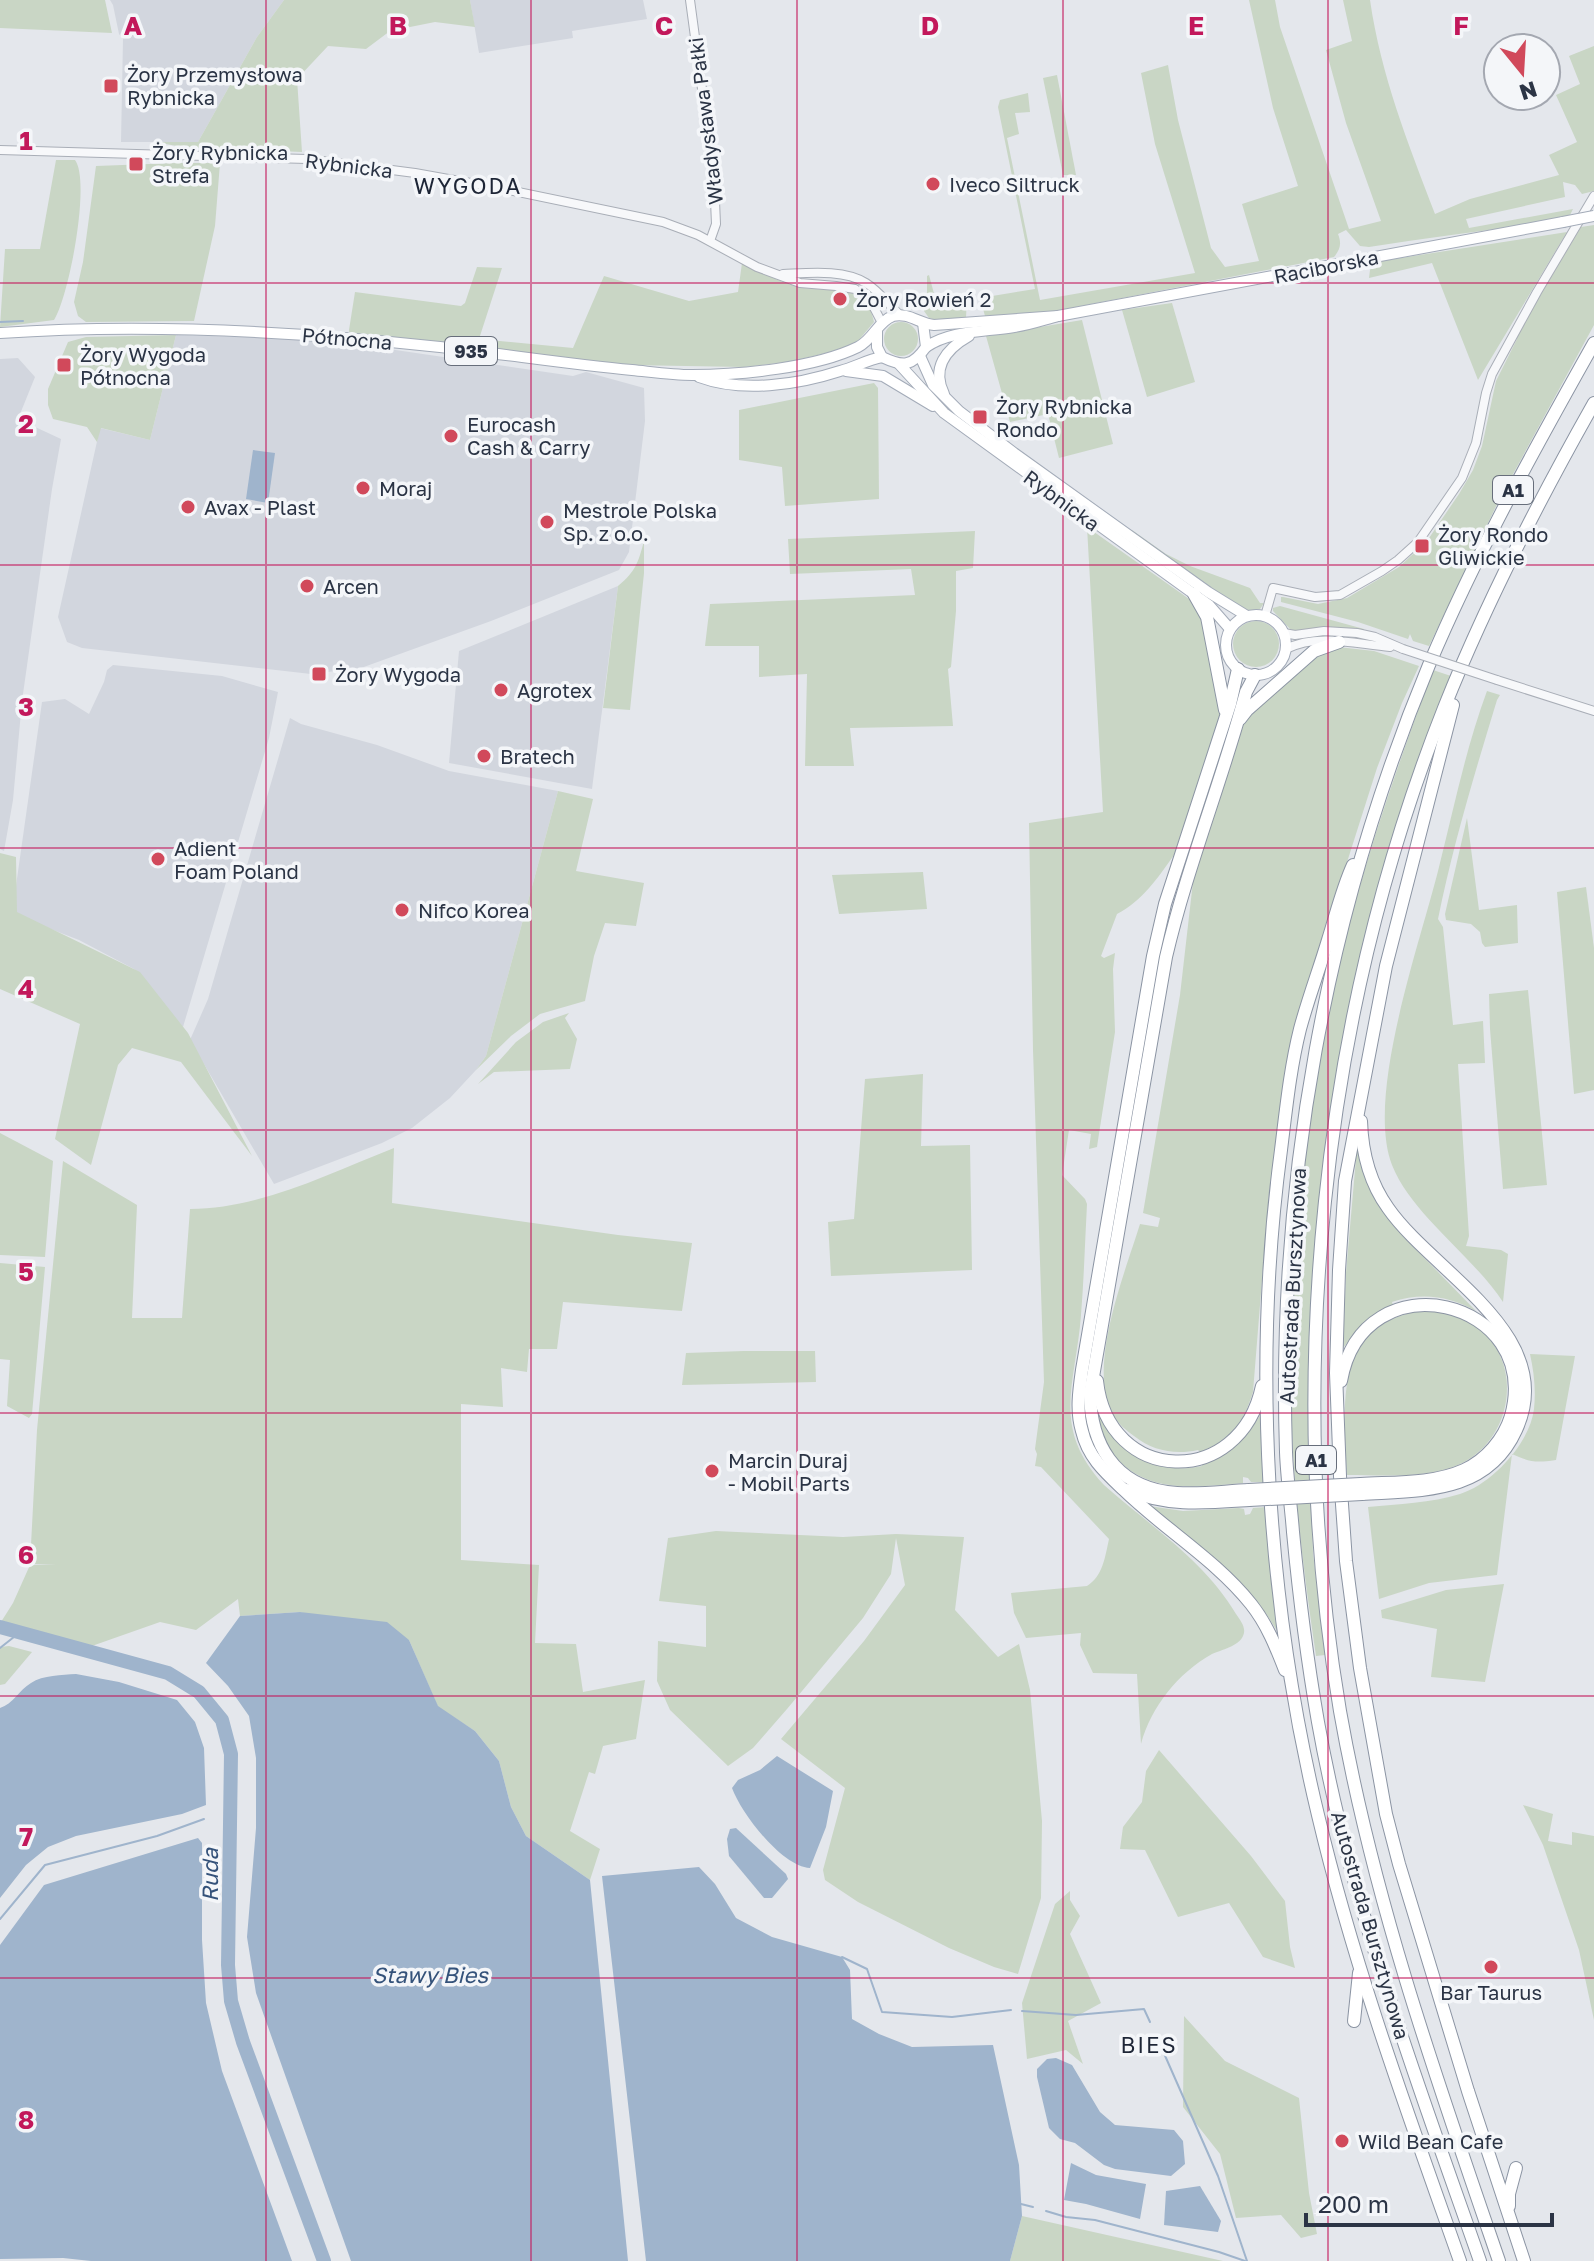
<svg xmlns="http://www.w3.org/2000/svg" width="1594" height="2261" font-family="'Golos Text',sans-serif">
  <rect width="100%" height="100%" fill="#e4e7ec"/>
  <g fill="#d2d6de">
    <polygon points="110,0 284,0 257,37 198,142 121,142 123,39 119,34 113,5"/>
    <polygon points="470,0 643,0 647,19 572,31 573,38 479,53"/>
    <polygon points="176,335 284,338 375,347 573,376 586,372 644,388 645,421 629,552 619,570 491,621 361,668 311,674 82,648 67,642 58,617 100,428 150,440"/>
    <polygon points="18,358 35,377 18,419 61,439 52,489 22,701 13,800 4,851 0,849 0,359"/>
    <polygon points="618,586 592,789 449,763 459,651"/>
    <polygon points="113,665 222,676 278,692 269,738 183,1027 134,969 79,940 12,914 42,702 65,699 89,714 104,682 107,670"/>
    <polygon points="290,718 301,724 377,745 449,771 558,791 486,1056 476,1070 450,1098 412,1128 382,1143 274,1184 190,1040 208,999"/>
  </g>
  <g fill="#c9d6c5">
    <polygon points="0,0 105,0 112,33 0,28"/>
    <polygon points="284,0 470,0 475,27 435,22 390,31 366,49 328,46 297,79 302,152 183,147 154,142 198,142 257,37"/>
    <path d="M1249,0H1275L1280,27L1349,229L1381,221L1346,123L1326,50L1352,41L1343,0H1370C1381,76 1408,143 1435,214L1470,199L1559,175L1549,155L1577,142L1556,95L1580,84L1569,56L1594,46V191L1582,194L1575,185L1563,182L1565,197L1466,219L1469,228L1573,209L1568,219C1502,229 1436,236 1369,247L1360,246L1346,230L1338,234C1342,244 1340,250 1334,257L1050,312L985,316L980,298L1035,289L998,107L1000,100L1028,93L1030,112L1015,113L1019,134L1007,138L1040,300L1195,273L1155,144L1141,73L1168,65L1178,120L1211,248L1225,267L1259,261L1242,204L1298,186L1273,108Z"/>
    <polygon points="1057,75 1076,175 1063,175 1043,78"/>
    <path d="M56,160H75C91,181 69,297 54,320L0,327L5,249H40Z"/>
    <polygon points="176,163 220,163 215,226 194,321 86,322 78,316 74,302 83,262 96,166"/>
    <polygon points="1594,225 1594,325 1500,498 1429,646 1413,641 1410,634 1408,639 1358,622 1281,602 1281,597 1283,597 1318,604 1347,598 1399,567 1427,541 1459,494 1473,470 1482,446 1496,381 1517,339 1515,337 1581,227"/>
    <polygon points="1567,232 1478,380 1432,263 1369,278 1370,270 1375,262"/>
    <path d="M742,263C759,271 777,281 795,286C824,295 867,278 874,322L858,341L844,349L787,362L744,367L628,365L349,333V330L355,292L461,306L465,303L477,267L502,268L479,339L573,348L604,276L689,301L738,292Z"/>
    <polygon points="929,275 936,301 967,295 966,318 940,321 929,318 924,311 923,304 927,297 927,276"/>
    <polygon points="1172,303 1195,382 1147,397 1122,310"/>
    <polygon points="1082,320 1113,444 1059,458 1048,414 1010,422 986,336"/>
    <circle cx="901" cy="339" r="17"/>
    <polygon points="176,335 150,440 101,428 97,442 87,427 53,419 48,405 48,389 68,342 86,337"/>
    <polygon points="874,383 878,388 879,499 785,506 782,467 739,460 739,410"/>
    <path d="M1087,527L1192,601L1202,616L1221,713L1174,855C1158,878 1142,901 1117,914L1101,956L1104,958L1115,953L1113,969L1115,1032L1098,1140L1097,1147L1089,1149L1091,1134L1069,1130L1062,1175L1085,1199L1087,1204C1085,1241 1084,1278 1081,1315C1076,1384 1050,1427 1104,1485C1150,1526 1204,1560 1236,1614C1240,1620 1247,1628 1243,1636C1239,1646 1221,1650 1212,1654C1178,1673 1151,1707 1141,1744L1137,1674L1093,1673L1080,1645L1081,1633L1026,1638L1014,1613L1011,1593L1087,1586C1103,1576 1105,1557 1109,1539L1041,1467L1035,1466L1037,1454L1035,1449L1044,1382L1033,1050L1029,823L1103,812Z"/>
    <polygon points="1132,530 1166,554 1190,566 1250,588 1260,603 1264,603 1260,609 1248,611 1188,574 1134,535"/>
    <polygon points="975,531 973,568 956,571 956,611 951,667 948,669 953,726 850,728 854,766 805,766 807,674 759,677 759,646 705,646 710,604 915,595 911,569 790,574 788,539"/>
    <path d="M644,541V573L630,710L603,708L618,586C636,571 638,563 644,541Z"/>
    <polygon points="1280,606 1364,629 1364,631 1291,630 1273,611 1273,608"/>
    <circle cx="1256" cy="644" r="23"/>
    <path d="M1338,647L1374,651L1419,666L1402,703L1377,768L1292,1035L1269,1193L1253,1392C1243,1424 1231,1440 1200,1452L1198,1450C1175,1455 1153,1451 1134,1436C1126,1430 1118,1424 1113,1415C1086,1368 1125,1273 1140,1224L1158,1227L1160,1218L1143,1213L1180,995L1194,873L1242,723L1247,716L1316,655Z"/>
    <path d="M1433,670L1451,676L1397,829L1374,904L1361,955L1334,1092L1310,1436L1313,1553L1325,1655L1316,1656C1303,1567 1291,1476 1291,1385C1290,1223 1312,1056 1356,899C1378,822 1405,745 1433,670Z"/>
    <path d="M1487,691L1500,695L1497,700C1475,772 1453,845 1438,919L1443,927L1453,1025L1483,1021L1485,1063L1458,1064L1469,1236L1466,1246L1501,1250L1508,1254L1503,1302C1472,1255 1412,1215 1392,1165C1365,1095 1421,941 1439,867C1454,807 1466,748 1487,691Z"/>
    <polygon points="558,791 593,799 576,871 644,883 636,926 605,923 594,956 585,1001 540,1014 511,1036 476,1070 486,1056"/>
    <polygon points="1467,818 1479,910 1517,905 1518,943 1485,947 1482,943 1480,932 1471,924 1446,920 1445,914"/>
    <polygon points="0,853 16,857 17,912 140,972 188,1033 252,1156 181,1062 132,1048 118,1065 91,1165 55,1139 80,1024 0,989"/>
    <polygon points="923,872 927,909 839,914 832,875"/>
    <polygon points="1586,887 1594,948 1594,1090 1574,1094 1557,892"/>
    <polygon points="1528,990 1547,1185 1503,1189 1490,1029 1489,994"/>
    <polygon points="569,1013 565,1018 577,1039 570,1069 494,1072 478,1084 516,1042 543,1022"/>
    <polygon points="923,1074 921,1146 970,1145 972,1270 831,1276 828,1222 854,1219 865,1079"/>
    <polygon points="0,1133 53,1161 45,1257 0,1255"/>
    <path d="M1357,1147L1366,1178L1385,1214L1401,1234L1476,1311C1449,1296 1422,1292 1392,1302L1393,1305C1371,1316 1358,1329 1343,1348L1346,1273Z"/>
    <path d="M394,1148L392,1203L618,1235L692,1243L682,1311L563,1302L557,1349H529L527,1372L501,1368L503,1407L461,1404V1560L539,1565L535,1643L576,1644L583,1692L645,1680L636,1739L603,1746L595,1774L589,1772L570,1831L600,1849L590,1880L526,1836L511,1807L499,1761L475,1731L438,1707L409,1640L300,1612L240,1616L238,1599L196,1630L160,1622L89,1647L1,1622L13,1603L30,1565L56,1564H30L37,1430L63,1161L137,1205L132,1318H182L190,1209C262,1208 328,1174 394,1148Z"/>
    <polygon points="0,1263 45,1267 32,1414 29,1418 7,1406 10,1360 0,1359"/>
    <path d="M1425,1310C1442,1311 1463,1317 1477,1327C1526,1364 1512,1442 1458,1465C1425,1479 1382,1475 1347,1475C1344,1404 1332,1323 1425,1310Z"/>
    <polygon points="744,1351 815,1351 816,1382 682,1385 686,1353"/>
    <path d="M1530,1354L1575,1356L1556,1460C1535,1463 1530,1462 1512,1454L1497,1575L1429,1583L1379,1599L1368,1507C1398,1504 1431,1503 1460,1494C1492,1484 1530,1443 1534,1409C1536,1390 1534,1372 1530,1354Z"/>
    <path d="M1098,1408C1113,1453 1156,1476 1202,1466V1464C1231,1454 1247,1438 1262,1412L1264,1482H1251L1248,1478L1243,1477V1483C1197,1487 1146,1495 1114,1455C1104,1442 1098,1425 1098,1408Z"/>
    <path d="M1149,1506L1183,1511L1239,1508L1244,1509L1245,1515L1250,1514L1253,1508L1266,1507L1277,1631C1244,1574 1198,1547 1149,1506Z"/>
    <polygon points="716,1531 843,1537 896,1534 964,1537 955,1610 998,1657 1019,1644 1030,1690 1042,1821 1041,1898 1018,1974 994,1967 949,1948 858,1902 825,1880 823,1870 845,1788 781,1739 864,1641 905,1585 896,1538 891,1574 863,1618 787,1709 753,1748 728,1766 670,1710 657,1681 658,1641 706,1647 706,1606 659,1601 668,1538"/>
    <polygon points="1504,1584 1485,1682 1431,1677 1437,1629 1382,1618 1381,1610 1446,1590"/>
    <polygon points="9,1646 32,1652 5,1684 0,1685 0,1647"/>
    <polygon points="1159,1750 1251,1856 1285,1901 1290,1947 1295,1968 1263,1957 1229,1903 1178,1917 1145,1850 1120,1849 1123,1827 1142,1802 1146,1771"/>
    <polygon points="1523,1805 1553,1814 1548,1841 1572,1845 1572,1832 1594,1836 1594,2020 1579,1950 1543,1845"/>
    <polygon points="1070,1891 1070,1900 1080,1916 1070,1934 1101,2003 1068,2021 1083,2064 1066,2050 1027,2059 1022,2003 1055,1904"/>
    <polygon points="1184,2016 1225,2061 1299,2098 1309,2193 1317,2234 1301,2238 1281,2215 1236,2218 1220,2154 1183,2107"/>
    <polygon points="1022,2216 1223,2261 1010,2261"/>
  </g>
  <g fill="#9fb4cc">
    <polygon points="253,450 275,453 268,503 246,499"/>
    <polygon points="300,1612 387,1622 409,1640 438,1706 475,1731 499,1761 511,1807 526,1836 590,1880 628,2261 351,2261 256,1993 247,1937 256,1828 256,1758 249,1716 228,1686 206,1663 240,1616"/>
    <path d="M76,1674L119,1682L177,1700L195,1722L204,1748L206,1805L182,1814L76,1836L48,1847L26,1865L0,1898V1708C13,1704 19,1690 31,1683C43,1675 62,1675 76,1674Z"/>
    <path d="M777,1756L833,1791L826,1827L810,1868C782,1867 741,1813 732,1788L738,1780L760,1770Z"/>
    <polygon points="736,1828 786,1874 788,1879 772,1898 764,1898 729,1856 727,1839 730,1829"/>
    <polygon points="198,1838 202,1843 202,1940 206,2003 222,2071 292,2261 91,2261 63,2258 0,2259 0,1945 44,1885"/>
    <polygon points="699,1867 715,1884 736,1918 772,1937 842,1957 850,1970 852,2019 879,2034 912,2047 993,2045 1019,2165 1022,2216 1010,2261 646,2261 602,1876"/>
    <polygon points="1056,2058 1072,2065 1100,2112 1115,2125 1174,2130 1183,2141 1185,2164 1171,2176 1115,2169 1104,2165 1075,2143 1060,2139 1049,2128 1037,2077 1037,2069 1047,2059"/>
    <polygon points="1071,2163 1096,2175 1146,2184 1140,2219 1086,2204 1064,2200"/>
    <polygon points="1200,2186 1221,2221 1218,2232 1164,2225 1166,2191"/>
  </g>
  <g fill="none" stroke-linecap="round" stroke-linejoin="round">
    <g stroke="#9fb4cc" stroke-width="2">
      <polyline points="0,322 23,321"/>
      <polyline points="0,1648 19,1633"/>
      <polyline points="0,1919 45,1865 157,1836 204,1819"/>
      <polyline points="842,1957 867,1969 882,2012 952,2017 1011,2010"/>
      <polyline points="1022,2011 1076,2015 1144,2009 1150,2022"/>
      <polyline points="1159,2042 1218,2176 1247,2261"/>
      <polyline points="1021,2204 1033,2207"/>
      <polyline points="1046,2211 1066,2217 1095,2220 1219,2252 1245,2261"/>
    </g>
    <polyline stroke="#9fb4cc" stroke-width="14" points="0,1627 168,1673 199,1692 222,1720 231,1754 228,1965 231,2001 243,2042 324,2261"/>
    <g stroke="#a9aeb7" stroke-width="10">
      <g id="tertiary">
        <polyline points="690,0 714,178 716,224 710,241"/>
        <polyline points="0,150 307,159 415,173 504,189 663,222 698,235 757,267 800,283 836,286 855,289 870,300 882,323"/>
        <path d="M783,274C808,273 844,269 866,283C879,291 889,305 900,315"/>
        <polyline points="1265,616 1273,588 1315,597 1340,595 1382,571 1398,560 1418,542 1462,478 1476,443 1486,393 1492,374 1537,292 1594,196"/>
        <polyline points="1284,633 1295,635 1324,631 1357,633 1375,637 1403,649"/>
        <path d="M1286,649C1318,633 1355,644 1390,647"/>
        <polyline points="1497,680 1594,711"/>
      </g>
    </g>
    <g stroke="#a3abb8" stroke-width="12">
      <g id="primary">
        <path d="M877,331V347L882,357C903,367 912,367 926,347L923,323"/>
        <path d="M0,333C147,323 294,331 440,347C504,354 568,364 632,370C652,372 672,375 692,375C740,375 815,368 858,347C873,340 878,321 893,316C908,312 920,324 934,325L1058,316"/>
        <path d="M926,347C950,330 986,332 1014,327C1029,325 1043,320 1058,316L1563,222"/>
        <polyline points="920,356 933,385 959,411 1014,453 1208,592 1247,616"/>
        <polyline points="899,364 944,413 1209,605 1230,629"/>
        <polyline points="846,371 883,376 933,406"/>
        <path d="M699,377C742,393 797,385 840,371C855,367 867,360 882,357"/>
        <path d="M944,394C931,368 946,349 969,336"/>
        <circle cx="1256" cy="645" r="30"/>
      </g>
    </g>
    <g stroke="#8b94a3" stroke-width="14">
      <g id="motorway">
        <polyline points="1194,594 1207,617 1225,710"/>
        <path d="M1238,669L1230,704L1165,904L1153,956L1082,1370C1079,1391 1076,1411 1082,1431C1088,1457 1105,1472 1124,1490C1164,1529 1216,1560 1251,1604C1267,1624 1276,1647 1285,1670"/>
        <polyline points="1453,705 1386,966 1345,1181 1339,1270 1336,1373 1340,1476 1346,1561 1360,1668 1386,1814 1399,1864 1468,2091 1524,2261"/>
        <polyline points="1240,719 1247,710 1314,651 1339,642"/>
        <path d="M1353,865C1342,889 1336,915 1328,940C1319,970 1308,999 1300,1029C1290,1069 1286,1110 1281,1150C1252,1366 1267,1603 1318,1815C1354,1967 1408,2114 1460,2261"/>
        <path d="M1361,1121C1362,1152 1370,1183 1388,1208C1433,1273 1560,1335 1516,1430C1487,1494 1422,1490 1362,1494"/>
        <path d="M1097,1381C1108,1485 1240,1490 1262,1386"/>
        <path d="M1341,1381C1363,1256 1543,1298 1511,1416C1504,1439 1486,1460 1464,1470C1433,1484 1394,1482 1361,1484"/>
        <path d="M1127,1490C1169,1507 1205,1503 1249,1500"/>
        <path d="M1249,1490C1223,1491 1194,1496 1167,1492C1114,1484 1091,1444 1090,1394L1166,957C1187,867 1222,781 1246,692L1255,675"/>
        <polyline points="1354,2021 1359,1973"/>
        <polyline points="1509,2206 1509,2194 1516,2168"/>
        <path d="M1480,2261C1418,2084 1351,1907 1318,1722C1307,1659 1299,1595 1293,1532C1291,1505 1287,1479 1286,1452C1277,1184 1326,913 1429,665C1476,554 1535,448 1594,343"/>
        <path d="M1499,2261C1437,2081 1373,1899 1340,1711C1284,1381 1321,1019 1444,708C1486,603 1538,502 1594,403"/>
      </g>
    </g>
    <use href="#tertiary" stroke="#f7f8fa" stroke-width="8"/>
    <use href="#primary" stroke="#fff" stroke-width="10"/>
    <use href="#motorway" stroke="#fff" stroke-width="12"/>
    <g stroke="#a9aeb7" stroke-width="10" stroke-linecap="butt">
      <polyline id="tertiary-bridge" points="1403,649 1497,680"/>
    </g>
    <g stroke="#a3abb8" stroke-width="12" stroke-linecap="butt">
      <polyline id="primary-bridge" points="1563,222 1594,216"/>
    </g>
    <g stroke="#8b94a3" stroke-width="14" stroke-linecap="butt">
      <g id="motorway-bridge">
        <polyline points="1249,1490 1361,1484"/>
        <polyline points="1249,1500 1362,1494"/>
      </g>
    </g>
    <use href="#tertiary-bridge" stroke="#f7f8fa" stroke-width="8"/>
    <use href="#primary-bridge" stroke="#fff" stroke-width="10"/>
    <use href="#motorway-bridge" stroke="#fff" stroke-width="12"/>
  </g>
  <path fill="none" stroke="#c2185b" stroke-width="2" stroke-opacity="0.55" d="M266,0V2261M531,0V2261M797,0V2261M1063,0V2261M1328,0V2261M0,283H1594M0,565H1594M0,848H1594M0,1130H1594M0,1413H1594M0,1696H1594M0,1978H1594"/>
  <g fill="#d1495b" stroke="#f4f6f9" stroke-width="3">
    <rect x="103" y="78" width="16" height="16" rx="4"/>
    <rect x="128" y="156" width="16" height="16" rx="4"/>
    <circle cx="933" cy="184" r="8"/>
    <circle cx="840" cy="299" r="8"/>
    <rect x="56" y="357" width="16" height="16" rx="4"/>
    <rect x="972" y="409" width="16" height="16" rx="4"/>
    <circle cx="451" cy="436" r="8"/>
    <circle cx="363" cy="488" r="8"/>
    <circle cx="188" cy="507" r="8"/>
    <circle cx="547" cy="522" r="8"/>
    <rect x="1414" y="538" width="16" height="16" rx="4"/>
    <circle cx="307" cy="586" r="8"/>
    <rect x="311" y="666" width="16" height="16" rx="4"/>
    <circle cx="501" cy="690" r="8"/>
    <circle cx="484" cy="756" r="8"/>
    <circle cx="158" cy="859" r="8"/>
    <circle cx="402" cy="910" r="8"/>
    <circle cx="712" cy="1471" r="8"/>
    <circle cx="1491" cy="1967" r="8"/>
    <circle cx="1342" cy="2141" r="8"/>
  </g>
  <g text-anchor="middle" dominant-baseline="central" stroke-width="7" stroke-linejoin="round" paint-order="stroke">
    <g fill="#f4f6f9" stroke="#676e7b" stroke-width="2">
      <rect x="445" y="337" width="52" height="28" rx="6"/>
      <rect x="1493" y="476" width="40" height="28" rx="6"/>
      <rect x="1296" y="1446" width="40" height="28" rx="6"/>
    </g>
    <g font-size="18" font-weight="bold" fill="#2b3445">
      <text x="471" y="351">935</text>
      <text x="1513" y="490">A1</text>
      <text x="1316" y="1460">A1</text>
    </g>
    <g font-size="20" fill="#2b3445" stroke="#f4f6f9" text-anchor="start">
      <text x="127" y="74">Żory Przemysłowa<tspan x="127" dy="23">Rybnicka</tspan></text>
      <text x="152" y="152">Żory Rybnicka<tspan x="152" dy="23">Strefa</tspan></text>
      <text x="949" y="184">Iveco Siltruck</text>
      <text x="856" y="299">Żory Rowień 2</text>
      <text x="80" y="354">Żory Wygoda<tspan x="80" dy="23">Północna</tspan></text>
      <text x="996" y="406">Żory Rybnicka<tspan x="996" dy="23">Rondo</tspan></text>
      <text x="467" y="424">Eurocash<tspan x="467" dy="23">Cash &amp; Carry</tspan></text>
      <text x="379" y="488">Moraj</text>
      <text x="204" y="507">Avax - Plast</text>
      <text x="563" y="510">Mestrole Polska<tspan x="563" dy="23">Sp. z o.o.</tspan></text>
      <text x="1438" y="534">Żory Rondo<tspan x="1438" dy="23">Gliwickie</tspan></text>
      <text x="323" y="586">Arcen</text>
      <text x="335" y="674">Żory Wygoda</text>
      <text x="517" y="690">Agrotex</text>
      <text x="500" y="756">Bratech</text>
      <text x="174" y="848">Adient<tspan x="174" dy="23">Foam Poland</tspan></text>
      <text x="418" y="910">Nifco Korea</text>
      <text x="728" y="1460">Marcin Duraj<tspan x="728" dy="23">- Mobil Parts</tspan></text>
      <text x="1491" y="1992" text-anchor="middle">Bar Taurus</text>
      <text x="1358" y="2141">Wild Bean Cafe</text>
    </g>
    <g font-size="20" fill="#2b3445" stroke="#f4f6f9">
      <text transform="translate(705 121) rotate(-97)">Władysława Pałki</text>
      <text transform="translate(349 165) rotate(7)">Rybnicka</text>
      <text transform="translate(1326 266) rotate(-11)">Raciborska</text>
      <text transform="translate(347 338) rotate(5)">Północna</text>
      <text transform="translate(1062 500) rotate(36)">Rybnicka</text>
      <text transform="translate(1292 1286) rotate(-87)">Autostrada Bursztynowa</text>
      <text transform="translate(1371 1925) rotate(74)">Autostrada Bursztynowa</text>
    </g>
    <g font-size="22" letter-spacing="2" fill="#1d2536" stroke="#f4f6f9">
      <text x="468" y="185">WYGODA</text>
      <text x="1149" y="2044">BIES</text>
    </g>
    <g font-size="22" font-style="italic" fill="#34527a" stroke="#f4f6f9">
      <text transform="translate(209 1875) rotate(-90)">Ruda</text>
      <text x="430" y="1974">Stawy Bies</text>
    </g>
  </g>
  <g font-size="26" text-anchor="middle" font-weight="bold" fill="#c2185b" stroke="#f4f6f9" stroke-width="7" stroke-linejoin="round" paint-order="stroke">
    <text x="133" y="35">A</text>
    <text x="398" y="35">B</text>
    <text x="664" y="35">C</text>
    <text x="930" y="35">D</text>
    <text x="1196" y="35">E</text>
    <text x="1461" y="35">F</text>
    <text x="26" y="150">1</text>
    <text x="26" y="433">2</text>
    <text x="26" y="716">3</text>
    <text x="26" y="998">4</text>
    <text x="26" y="1281">5</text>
    <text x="26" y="1564">6</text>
    <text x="26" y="1846">7</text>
    <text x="26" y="2129">8</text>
  </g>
  <g transform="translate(1522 72) rotate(162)"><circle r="38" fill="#f4f6f9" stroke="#a4a8b1" stroke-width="2"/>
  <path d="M0-6L14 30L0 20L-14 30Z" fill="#d1495b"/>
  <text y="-12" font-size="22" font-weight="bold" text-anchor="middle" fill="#2b3445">N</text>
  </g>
  <path d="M1306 2213v12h246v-12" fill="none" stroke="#2b3445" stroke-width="4"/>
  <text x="1318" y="2213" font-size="24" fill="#2b3445" stroke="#f4f6f9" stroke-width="6" paint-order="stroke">200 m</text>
</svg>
